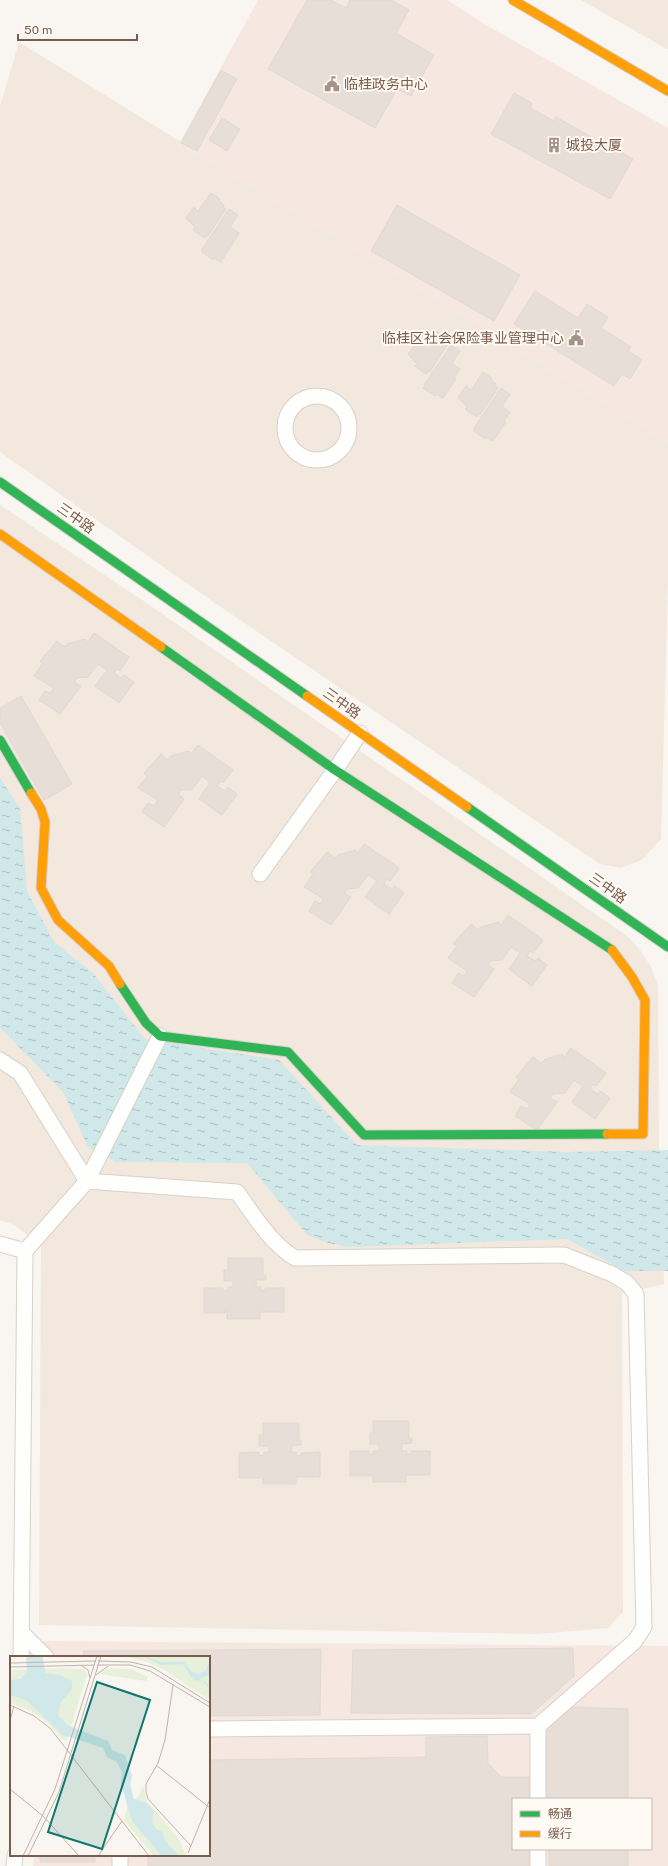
<svg xmlns="http://www.w3.org/2000/svg" width="668" height="1866" font-family="'Public Sans','Noto Sans SC',sans-serif">
  <defs>
    <pattern id="water-ripples" width="26" height="14" patternUnits="userSpaceOnUse"><rect width="26" height="14" fill="#d0e8ea"/><path d="M2 4q2-2 4 0t4 0M15 11q2-2 4 0t4 0" fill="none" stroke="#aebfc0"/></pattern>
  </defs>
  <rect width="100%" height="100%" fill="#f9f5f0"/>
  <g fill="#f2e8de">
    <polygon points="581,0 668,0 668,49 667,49"/>
    <polygon points="19,42 668,443 668,579 661,839 642,860 621,868 600,864 212,601 0,452 0,106"/>
    <polygon points="0,505 151,606 627,936 640,950 651,967 658,986 659,1143 664,1284 622,1294 623,1612 608,1628 536,1634 39,1625 41,1245 14,1225 0,1220"/>
  </g>
  <g fill="#f6e8e1" fill-rule="evenodd">
    <polygon points="258,0 447,0 486,25 668,128 668,443 358,252 179,144"/>
    <path d="M37,1641L668,1646V1866H33L34,1855H209V1657H37ZM513,1799H651V1849H513Z"/>
  </g>
  <polygon fill="url(#water-ripples)" points="0,778 20,808 27,891 54,942 93,973 145,1039 279,1060 357,1145 567,1152 668,1150 668,1271 624,1271 567,1239 348,1247 328,1243 307,1235 247,1163 116,1162 88,1147 63,1092 0,1028"/>
  <g fill="#e6ded7" stroke="#e2d8d2">
    <polygon points="307,0 331,0 346,8 350,0 391,0 409,10 396,33 434,55 411,96 397,89 375,128 268,69"/>
    <polygon points="221,70 237,79 197,151 181,143"/>
    <polygon points="514,93 532,103 530,108 554,121 556,117 591,137 589,141 613,154 615,149 633,159 610,199 491,134"/>
    <polygon points="222,118 240,129 227,151 209,140"/>
    <polygon points="211,193 220,199 219,201 224,205 223,207 226,209 208,236 207,235 205,238 193,230 195,227 186,218 194,207 198,211"/>
    <polygon points="397,205 520,275 494,321 371,251"/>
    <polygon points="229,209 238,215 230,227 239,233 221,262 214,258 213,260 202,252 202,249"/>
    <polygon points="535,291 578,318 587,304 608,317 601,328 631,347 628,351 642,360 630,379 622,374 614,386 514,324"/>
    <polygon points="433,329 442,335 441,337 446,341 445,343 447,345 430,372 429,371 426,374 415,366 417,364 408,354 416,343 420,347"/>
    <polygon points="451,345 460,351 452,363 460,369 454,378 456,379 443,398 436,394 435,396 423,388 425,386 424,385"/>
    <polygon points="483,372 492,378 491,380 496,384 495,386 498,388 480,415 479,414 477,417 465,409 467,407 458,397 466,386 471,390"/>
    <polygon points="501,388 510,394 502,407 510,412 504,421 506,422 493,441 486,437 485,439 474,431 475,429 474,428"/>
    <polygon points="94,633 129,657 120,671 117,669 114,673 122,678 124,675 134,682 119,703 95,686 107,670 98,664 88,677 77,678 74,682 81,686 60,714 39,700 45,691 50,693 54,688 34,676 43,663 40,661 57,641 65,647 67,644 85,639 88,642"/>
    <polygon points="21,696 72,784 44,800 0,723 0,708"/>
    <polygon points="198,745 233,770 223,783 221,781 217,786 225,791 228,787 237,794 222,815 199,799 210,783 202,776 192,790 181,790 178,794 184,799 164,827 142,812 148,803 154,806 158,800 138,788 147,776 144,773 161,754 168,760 171,756 189,751 191,754"/>
    <polygon points="364,844 399,868 390,881 387,879 384,884 392,889 395,886 404,893 389,914 365,897 377,881 368,875 358,888 347,889 344,893 351,897 331,925 309,911 315,901 320,904 324,899 304,887 313,874 310,872 327,852 335,858 338,855 356,850 358,853"/>
    <polygon points="508,915 543,940 533,953 530,951 527,956 535,961 538,958 547,965 532,986 509,969 520,953 511,947 502,960 490,961 488,965 494,969 474,997 452,983 458,973 464,976 467,971 448,958 457,946 453,944 471,924 478,930 481,927 499,922 501,925"/>
    <polygon points="571,1048 606,1073 596,1086 593,1084 590,1089 598,1094 601,1091 610,1098 595,1119 572,1102 583,1086 574,1080 565,1093 553,1094 550,1098 557,1102 537,1130 515,1116 521,1106 527,1109 530,1104 510,1092 519,1079 516,1077 533,1057 541,1063 544,1060 562,1054 564,1058"/>
    <polygon points="228,1258 263,1258 263,1275 266,1275 266,1280 256,1280 256,1287 261,1287 261,1290 265,1290 266,1288 284,1288 284,1312 260,1312 260,1319 227,1319 227,1311 225,1310 225,1313 204,1313 204,1288 223,1288 223,1291 228,1291 228,1287 233,1287 233,1281 224,1281 224,1270 228,1270"/>
    <polygon points="373,1421 409,1421 409,1439 412,1438 412,1443 402,1444 402,1451 407,1451 407,1454 411,1454 411,1451 430,1451 430,1475 406,1475 406,1482 373,1482 373,1474 371,1474 371,1476 350,1476 350,1451 369,1451 369,1454 374,1454 374,1451 379,1451 379,1444 370,1444 370,1433 373,1433"/>
    <polygon points="263,1423 299,1423 299,1440 301,1440 301,1445 292,1445 291,1452 296,1452 296,1455 301,1456 301,1453 320,1452 320,1477 296,1477 296,1484 263,1484 263,1475 261,1475 261,1478 239,1478 239,1453 259,1452 259,1456 264,1455 264,1452 269,1452 269,1446 259,1446 259,1435 263,1435"/>
    <polygon points="573,1648 574,1676 531,1714 351,1713 353,1650"/>
    <polygon points="321,1649 320,1715 209,1716 209,1657 84,1657 83,1651"/>
    <polygon points="573,1707 628,1709 628,1799 545,1799 545,1731"/>
    <polygon points="487,1736 488,1763 501,1777 529,1777 529,1799 513,1799 513,1849 529,1849 529,1866 148,1866 148,1855 209,1855 209,1760 426,1757 426,1737"/>
    <rect x="549" y="1849" width="79" height="17"/>
    <rect x="40" y="1855" width="55" height="7"/>
  </g>
  <g fill="none" stroke-linecap="round" stroke-linejoin="round">
    <g stroke="#d7d1cb" stroke-width="17">
      <g id="street">
        <circle cx="317" cy="428" r="32"/>
        <polyline points="260,874 335,770 360,733"/>
        <polyline points="0,1060 20,1073 87,1181"/>
        <polyline points="87,1181 160,1036"/>
        <polyline points="0,1244 25,1251 21,1657"/>
        <path d="M25,1251L87,1181L237,1192C254,1215 270,1243 295,1258L564,1255L612,1274L627,1283L636,1294L644,1627L635,1641L538,1726L209,1729"/>
        <polyline points="22,1633 46,1657"/>
        <polyline points="538,1799 538,1726"/>
        <polyline points="120,1855 120,1866"/>
        <polyline points="14,1866 15,1855"/>
        <polyline points="538,1866 538,1849"/>
      </g>
    </g>
    <g stroke="#d9d2cb" stroke-width="11">
      <g id="fast">
        <polyline points="0,482 307,696"/>
        <polyline points="161,647 335,770 612,950"/>
        <polyline points="0,740 31,793"/>
        <polyline points="467,807 668,947"/>
        <polyline points="120,984 146,1023 160,1036 288,1052 364,1135 607,1134"/>
      </g>
    </g>
    <g stroke="#d9d2cb" stroke-width="11">
      <g id="slow">
        <polyline points="513,0 668,91"/>
        <polyline points="0,534 161,647"/>
        <polyline points="307,696 467,807"/>
        <polyline points="31,793 41,809 45,822 41,888 58,920 109,966 120,984"/>
        <polyline points="607,1134 643,1134 645,1000 632,977 612,950"/>
      </g>
    </g>
    <use href="#street" stroke="#fefefd" stroke-width="15"/>
    <use href="#fast" stroke="#30b455" stroke-width="9"/>
    <use href="#slow" stroke="#ff9f0a" stroke-width="9"/>
  </g>
  <defs>
    <g id="civic-bare" transform="scale(1.2)"><path d="M-.6-6.5H3V-4.5H.6V-3L4-1V1h2V6H-6V1h2V-1L-.6-3ZM-1.2 2.5V6h2.4V2.5Z" fill="#a69286" stroke="#fffaf3" stroke-width="2.5" paint-order="stroke"/></g>
    <g id="building-bare" transform="scale(1.2)"><path d="M-4-6H4V6H1V3H-1V6H-4ZM-2.5-4.3h1.7v1.8h-1.7ZM.8-4.3h1.7v1.8H.8ZM-2.5-1h1.7V.8h-1.7ZM.8-1h1.7V.8H.8Z" fill="#a69286" stroke="#fffaf3" stroke-width="2.5" paint-order="stroke"/></g>
  </defs>
  <g fill-rule="evenodd">
    <use href="#civic-bare" x="332" y="84"/>
    <use href="#building-bare" x="554" y="145"/>
    <use href="#civic-bare" x="576" y="338"/>
  </g>
  <g text-anchor="middle" dominant-baseline="central" stroke-width="4" stroke-linejoin="round" paint-order="stroke">
    <g font-size="14" fill="#7a5c4d" stroke="#fffaf3" text-anchor="start">
      <text x="344" y="84">临桂政务中心</text>
      <text x="566" y="145">城投大厦</text>
      <text x="564" y="338" text-anchor="end">临桂区社会保险事业管理中心</text>
    </g>
    <g font-size="14" fill="#7a5c4d" stroke="#fffaf3">
      <text transform="translate(76 518) rotate(35)">三中路</text>
      <text transform="translate(342 703) rotate(35)">三中路</text>
      <text transform="translate(608 888) rotate(35)">三中路</text>
    </g>
  </g>
  <g transform="translate(10 1656)">
    <rect width="200" height="200" fill="#f9f5f0"/>
    <path d="M115,0H200V44L156,15L140,7ZM55,12L73,13L77,18L57,84L52,83L38,67L21,55L0,47V14ZM98,12L121,13L138,21L136,25L91,18L93,14ZM133,130L137,145L169,183L176,200H144L114,164L118,148L128,141Z" fill="#e7f0db"/>
    <path d="M16,0H33L35,17L50,19L62,25V33L51,46L48,59L59,70L98,85L102,94L115,99L122,120L120,128L124,143L136,147L143,154L142,167L146,173L152,176L156,186L169,200H152L122,165L111,128L112,116L107,106L97,101L93,92L53,79L16,44L0,39V24L11,23L17,15ZM133,0L152,6H174L181,15L189,18L195,15L200,5V19L189,23L196,26L200,33L193,25L183,24L185,22L181,21L173,8L151,9Z" fill="#d0e8ea"/>
    <path fill="none" stroke="#c2b3aa" stroke-width="1" d="M161,0H189M88,5L121,6L142,11L200,47M0,7L86,5M87,9H120L140,15L200,51M72,10L78,14L80,22M0,11L85,9M86,19L98,10M163,29L155,84L148,107L136,128V136L138,143L181,190M0,49L24,60L40,72L139,200M0,64L4,50M146,109L200,152M0,133L33,160L69,200M178,197L200,143M13,200L45,133L87,0M18,200L49,136L91,0M88,200L112,165"/>
    <path fill="#0f766e" fill-opacity="0.15" stroke="#0f766e" stroke-width="2" d="M87,26L140,44L92,193L38,176Z"/>
    <rect width="200" height="200" fill="none" stroke="#7a5c4d" stroke-width="2"/>
  </g>
  <rect x="512" y="1798" width="140" height="52" fill="#fffaf3" stroke="#cabbb1"/>
  <rect x="520" y="1811" width="20" height="6" fill="#30b455" stroke="#cabbb1"/>
  <text x="548" y="1818" font-size="12" fill="#7a5c4d">畅通</text>
  <rect x="520" y="1831" width="20" height="6" fill="#ff9f0a" stroke="#cabbb1"/>
  <text x="548" y="1838" font-size="12" fill="#7a5c4d">缓行</text>
  <path d="M18 34v6h119v-6" fill="none" stroke="#7a5c4d" stroke-width="2"/>
  <text x="24" y="34" font-size="12" fill="#7a5c4d" stroke="#fffaf3" stroke-width="3" paint-order="stroke">50 m</text>
</svg>
